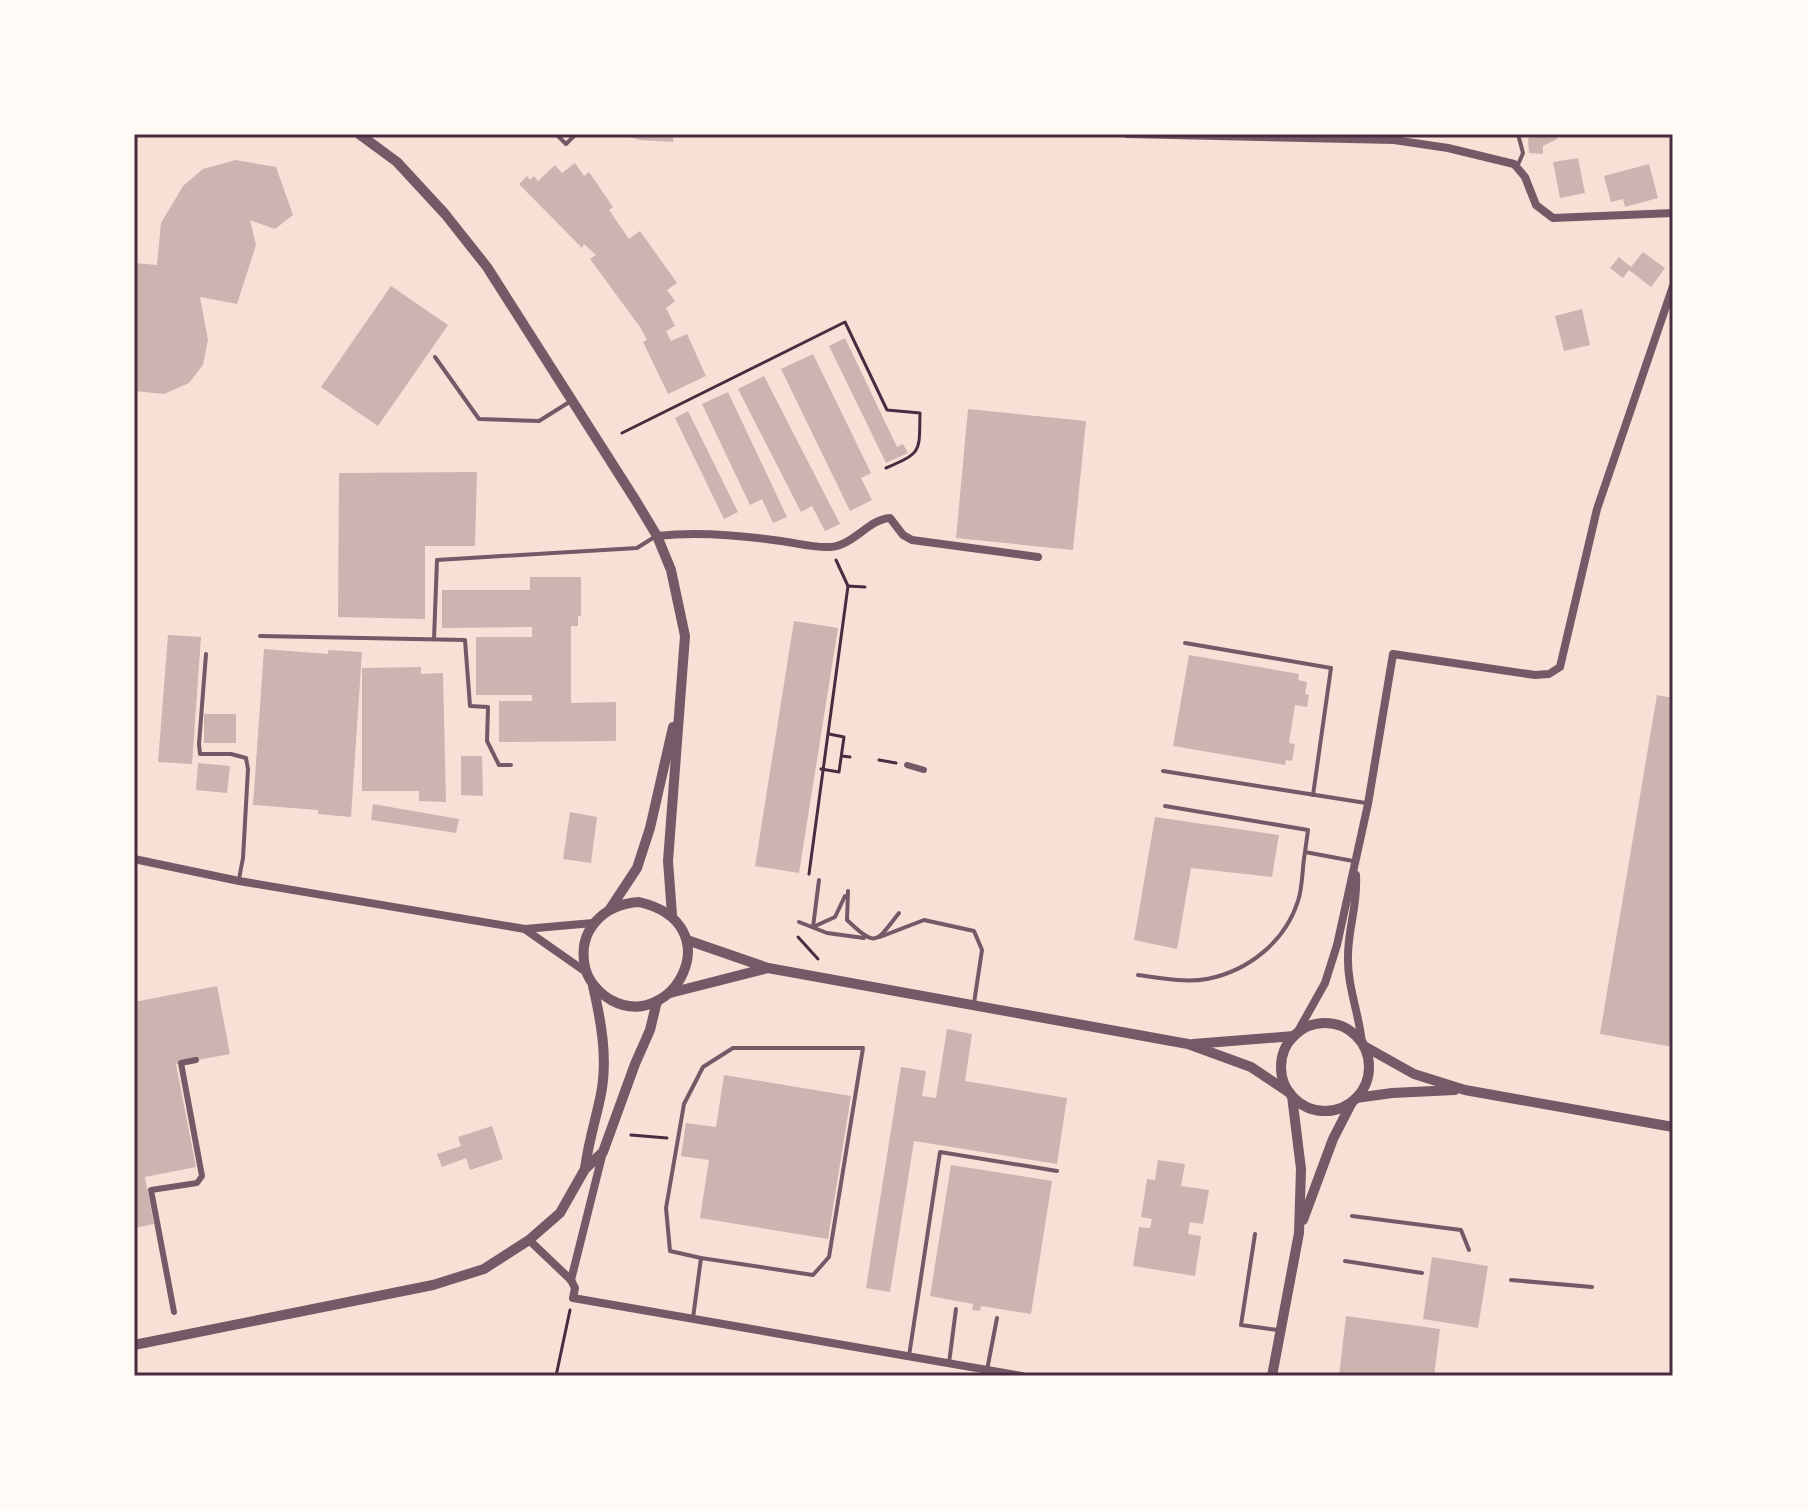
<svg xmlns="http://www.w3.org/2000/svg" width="1807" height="1510" font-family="Lato,sans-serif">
  <rect width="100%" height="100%" fill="#f7e1d7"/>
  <g fill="#ccb4b1">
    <polygon points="673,134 673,142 640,140 622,135"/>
    <polygon points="1535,134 1556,134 1557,139 1543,146 1543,154 1529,153 1528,139"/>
    <polygon points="1578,158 1585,193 1560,198 1553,162"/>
    <polygon points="236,160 276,167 293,215 275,229 250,220 256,245 237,304 200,297 208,340 203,365 189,383 164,394 134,391 134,263 157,265 161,223 183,186 203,169"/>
    <polygon points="575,163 584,176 589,172 613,207 609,210 629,239 640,231 677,283 667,290 675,301 666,308 675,326 666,331 671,341 687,334 706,376 668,394 643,342 647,340 640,327 590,259 596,255 584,244 582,248 519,184 527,176 530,180 534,176 538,181 555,165 562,173"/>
    <polygon points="1649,164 1658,198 1625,207 1623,199 1611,202 1604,176"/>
    <polygon points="1643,252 1665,268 1651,287 1629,270 1623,278 1610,268 1619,257 1631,267"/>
    <polygon points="391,286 448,325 378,426 321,387"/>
    <polygon points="1582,309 1590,345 1564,351 1555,316"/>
    <polygon points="845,338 897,447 903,444 908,453 886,463 829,346"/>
    <polygon points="813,354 871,473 861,478 872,500 850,511 781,369"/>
    <polygon points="764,376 840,524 825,531 812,506 801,512 738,389"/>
    <polygon points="728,392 787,517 773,523 762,499 750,505 702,404"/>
    <polygon points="968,409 1086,421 1073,550 956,538"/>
    <polygon points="688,411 738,512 724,519 675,418"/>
    <polygon points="477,472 475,546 425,546 425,619 338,617 339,473"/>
    <polygon points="530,577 581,577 581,616 578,616 578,626 571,626 571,703 616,702 616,741 499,742 499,701 532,701 532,695 476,695 476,637 532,637 532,627 442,628 442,590 530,590"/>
    <polygon points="794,621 838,628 799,873 755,866"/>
    <polygon points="168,635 201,637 192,764 158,762"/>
    <polygon points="264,649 328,654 328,650 362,652 351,817 318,814 318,810 253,805"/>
    <polygon points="1189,655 1299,674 1298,680 1307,682 1305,694 1309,695 1307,707 1295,705 1289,743 1295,744 1292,761 1286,760 1285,765 1173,746"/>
    <polygon points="421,667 421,674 443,673 446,802 419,801 419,791 362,791 362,668"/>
    <polygon points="1657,695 1673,698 1673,1047 1600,1034"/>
    <rect x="204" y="714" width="32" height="29"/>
    <polygon points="461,756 482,756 483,796 461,795"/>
    <polygon points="198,763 230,766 227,793 196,790"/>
    <polygon points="373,804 459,819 456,833 371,820"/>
    <polygon points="570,812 597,817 591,863 563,859"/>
    <polygon points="1155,817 1279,835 1272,877 1191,868 1177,949 1134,940"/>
    <polygon points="217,986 230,1054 176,1064 196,1167 145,1177 154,1224 134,1228 134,1002"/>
    <polygon points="947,1029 972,1034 965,1081 1067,1098 1057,1164 914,1141 890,1292 866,1288 901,1067 926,1071 922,1096 936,1098"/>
    <polygon points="724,1075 851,1096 828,1239 700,1218 709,1160 681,1156 686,1123 716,1127"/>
    <polygon points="492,1126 503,1159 470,1170 466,1158 442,1167 437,1154 461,1146 458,1137"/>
    <polygon points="1158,1160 1185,1164 1181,1186 1209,1190 1203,1224 1190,1222 1188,1234 1201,1236 1195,1276 1133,1266 1139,1227 1150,1228 1152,1219 1141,1217 1147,1179 1155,1180"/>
    <polygon points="951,1165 1052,1181 1031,1314 981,1306 980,1311 972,1310 973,1304 930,1296"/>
    <polygon points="1432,1257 1488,1266 1478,1328 1423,1319"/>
    <polygon points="1346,1316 1440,1329 1434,1376 1339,1376"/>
  </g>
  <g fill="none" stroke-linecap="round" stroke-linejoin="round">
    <g stroke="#4a2c40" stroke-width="3">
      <path d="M622,433L845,322L887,410L920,413C919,452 923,452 886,468"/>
      <polyline points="836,560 848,586"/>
      <polyline points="842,756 850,757"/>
      <polyline points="879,760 896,763"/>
      <polyline points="821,769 839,772 844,737 829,734"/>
      <polyline points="809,874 848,586 865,587"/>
      <polyline points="798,937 818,959"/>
      <polyline points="631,1135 667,1138"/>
      <polyline points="556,1376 570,1310"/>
    </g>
    <g stroke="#755966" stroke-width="4">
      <polyline points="556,134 566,144 576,134"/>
      <polyline points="1517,167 1523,153 1518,134"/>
      <polyline points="435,357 479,419 539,421 571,401"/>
      <polyline points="260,636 465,640 470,706 488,707 487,741 499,765 511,765"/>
      <polyline points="434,639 437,560 637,548 656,536"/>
      <polyline points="1185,643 1331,668 1313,795"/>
      <polyline points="206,654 199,744 200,754 231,754 246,758 248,769 243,858 239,879"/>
      <polyline points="1163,771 1366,803"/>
      <polyline points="1165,806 1308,830 1305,852"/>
      <path d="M848,891L847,920C877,948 875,943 899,913"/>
      <polyline points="799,922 827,933 864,938"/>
      <polyline points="813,927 835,917 845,896"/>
      <polyline points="813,927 819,880"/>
      <polyline points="880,937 924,920 974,931 982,950 974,1003"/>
      <path d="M1138,975C1160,978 1185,983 1207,979C1248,971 1285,942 1298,901C1303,886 1302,868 1305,852L1353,861"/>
      <polyline points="1352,1216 1461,1230 1469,1250"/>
      <polyline points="1255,1234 1241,1325 1278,1330"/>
      <polyline points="1345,1261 1422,1273"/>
      <polyline points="1511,1280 1592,1287"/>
      <polyline points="693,1318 701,1258 670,1251 666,1208 684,1104 703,1067 733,1048 863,1048 829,1257 813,1275 701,1258"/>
      <polyline points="909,1356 940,1152 1057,1171"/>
      <polyline points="949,1363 956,1309"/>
      <polyline points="987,1370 997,1318"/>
    </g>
    <g stroke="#755966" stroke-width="6">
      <polyline points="907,765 924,770"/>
      <polyline points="174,1312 151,1190 197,1183 202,1176 181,1063 196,1060"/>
    </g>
    <g stroke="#755966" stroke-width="8">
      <polyline points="1127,134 1394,140 1448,148 1514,164 1525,177 1536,205 1553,218 1673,213"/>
      <path d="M657,536C698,531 740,535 781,541C796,543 814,548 830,547C853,546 869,519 890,518L903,535L912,540L1038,557"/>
      <polyline points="134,859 239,881 525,929 593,923"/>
      <path d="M1356,875C1358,905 1348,928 1348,956C1347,986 1359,1013 1362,1043"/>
      <polyline points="526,930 586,972"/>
      <polyline points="1297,1033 1325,983 1337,945 1368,804 1393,654 1535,675 1549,674 1560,667 1597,509 1673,286"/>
      <polyline points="529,1240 571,1280 575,1288 573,1298 1022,1376"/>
      <polyline points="571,1280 603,1152"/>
    </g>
    <g stroke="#755966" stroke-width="10">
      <polyline points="359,134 397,162 445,214 487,267 636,501 657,536 671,570 685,636 668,861 672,915"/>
      <path d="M639,902C733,924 673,1034 611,1000C599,993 588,981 585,967C577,930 604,904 639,902Z"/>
      <polyline points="610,909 637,868 650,828 673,727"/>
      <polyline points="687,940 768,968 1188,1044 1251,1067 1290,1093"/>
      <polyline points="670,993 768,968"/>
      <circle cx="1325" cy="1067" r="44"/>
      <polyline points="1193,1044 1294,1036"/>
      <polyline points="1364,1046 1414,1074 1465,1090 1673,1127"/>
      <polyline points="1356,1098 1392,1093 1455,1090"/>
      <path d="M585,1169C588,1143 596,1119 601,1094C608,1058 601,1021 593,986"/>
      <polyline points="1303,1220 1333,1139 1352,1102"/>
      <polyline points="134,1345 433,1285 484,1269 529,1240 560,1213 585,1169 603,1152 635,1064 650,1030 657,1001"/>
      <polyline points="1272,1376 1299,1233 1301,1169 1292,1096"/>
    </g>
  </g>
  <rect width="1807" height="1510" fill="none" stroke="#fffaf5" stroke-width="272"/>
  <rect x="136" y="136" width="1535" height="1238" fill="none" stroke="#4a2c40" stroke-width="3"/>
</svg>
